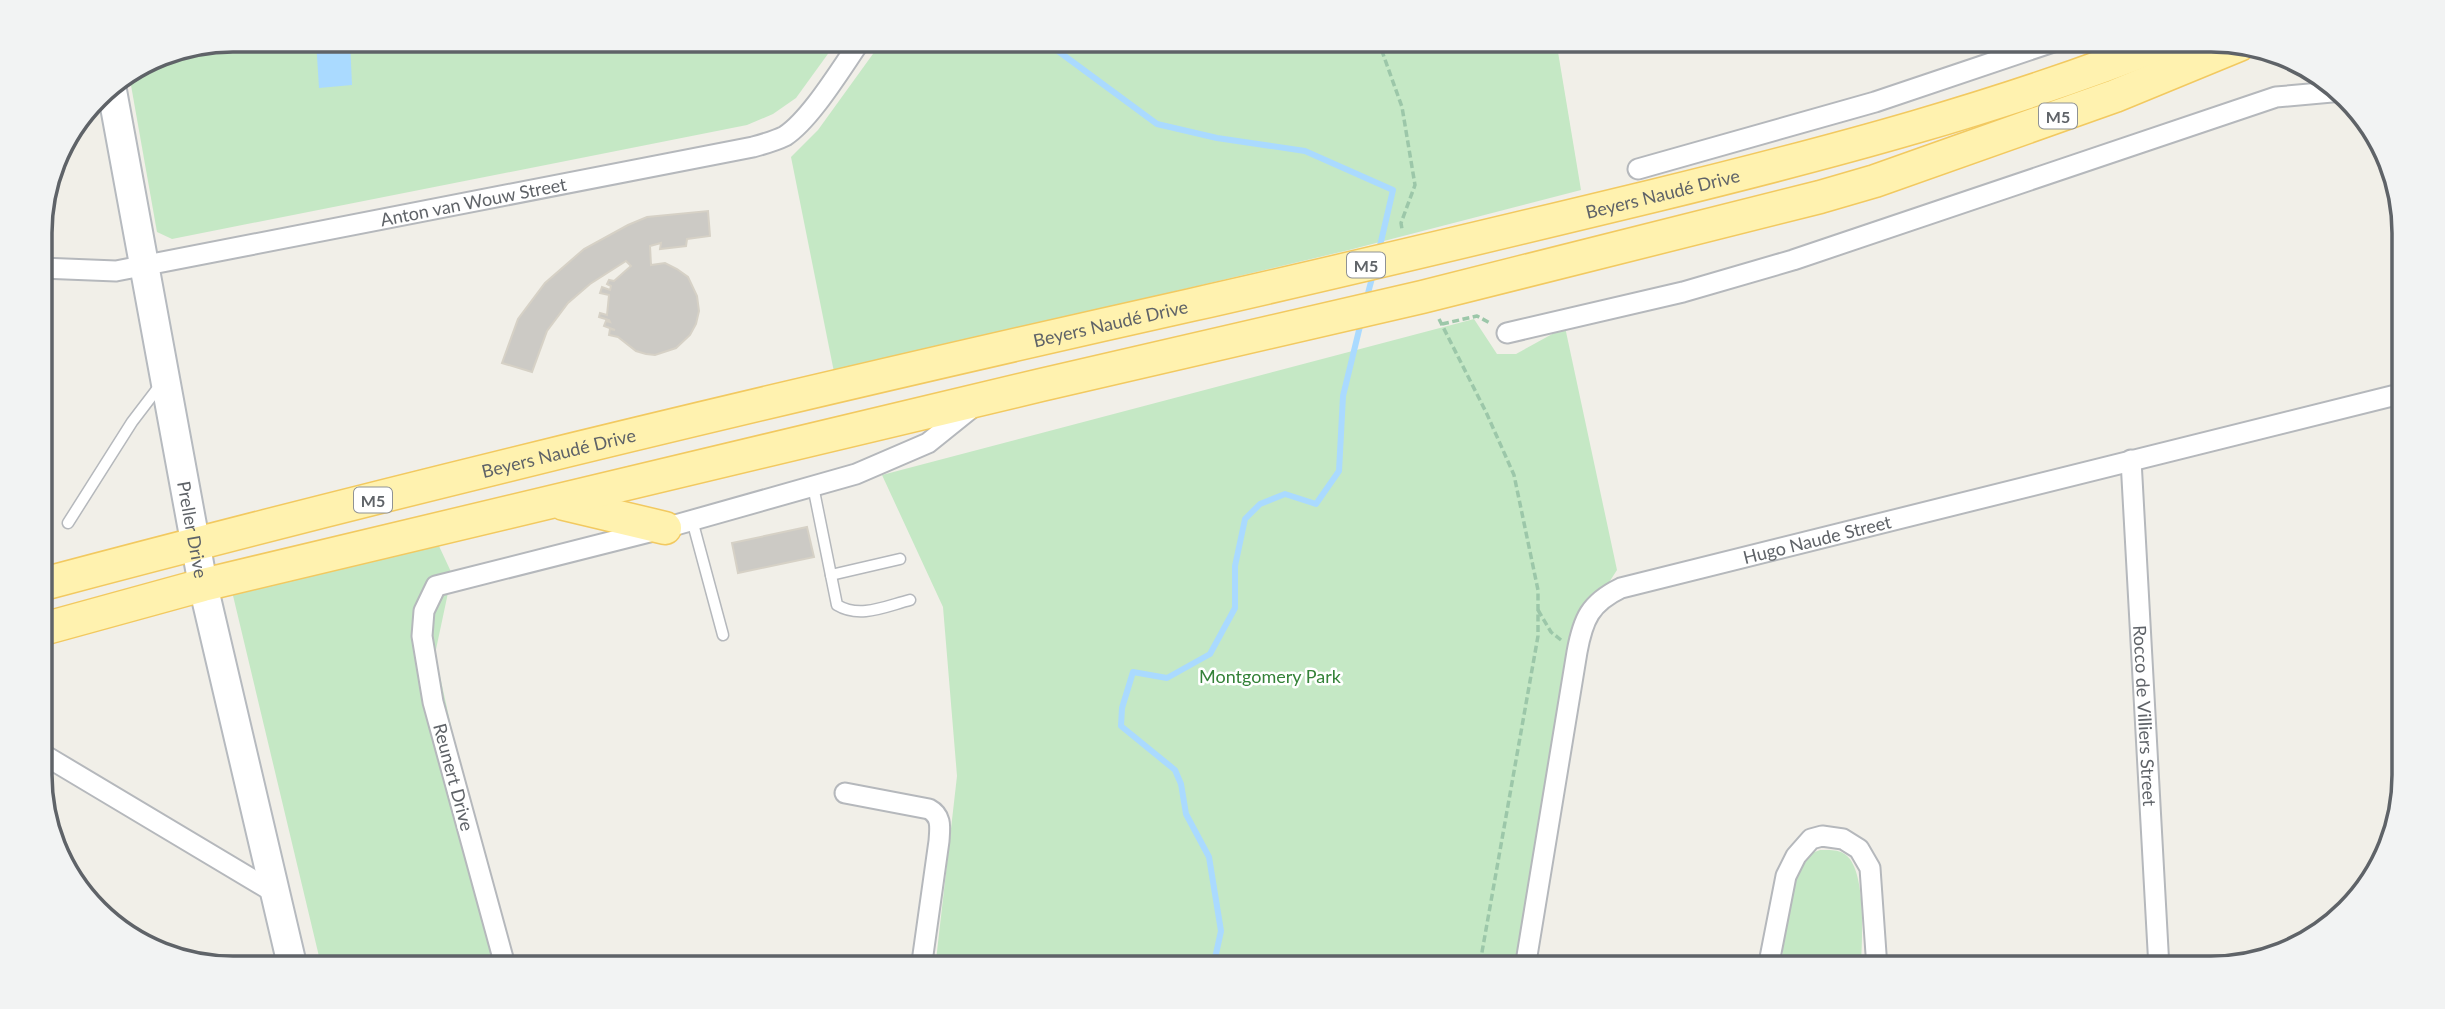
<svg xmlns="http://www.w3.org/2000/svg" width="2445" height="1009" font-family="Lato,sans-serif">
  <rect width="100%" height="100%" fill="#f1efe8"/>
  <g fill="#c5e8c5">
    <polygon points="233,40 838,40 796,98 773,114 747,125 172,239 157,232 129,74 160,55"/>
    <polygon points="883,40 1556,40 1581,190 1349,250 834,372 791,157 818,130"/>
    <polygon points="1474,319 1497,354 1516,354 1565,327 1617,570 1575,635 1528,968 935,969 957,776 943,607 882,475"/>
    <polygon points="439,546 452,574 435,654 505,969 322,969 230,583"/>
    <path d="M1820,850C1830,850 1838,849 1846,855C1867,872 1862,943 1861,968H1781C1785,940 1786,890 1798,866C1803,857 1811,853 1820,850Z"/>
  </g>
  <polygon fill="#aadaff" points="316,40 350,40 352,85 319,88"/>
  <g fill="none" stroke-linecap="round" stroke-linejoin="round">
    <g stroke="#aadaff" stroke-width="6">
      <polyline points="1043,40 1157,124 1217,138 1305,151 1393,190 1379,250"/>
      <polyline points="1366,301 1373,274"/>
      <polyline points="1208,969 1214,963 1221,931 1209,857 1186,814 1181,784 1175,770 1121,726 1122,708 1133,672 1167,678 1210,654 1235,608 1235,566 1245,519 1260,504 1285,494 1316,504 1339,471 1343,396 1361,322"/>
    </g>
  </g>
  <g fill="#cccac5" stroke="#d6d1c6" stroke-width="2">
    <polygon points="708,211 710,236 687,239 686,246 660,249 661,243 650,246 651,265 665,263 677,269 688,277 697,296 699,311 696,324 690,335 676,348 655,355 646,354 636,351 618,337 609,335 610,329 615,330 604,326 606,321 610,322 609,320 599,317 600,313 607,315 609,295 600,293 602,287 610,290 611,286 607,284 609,280 614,281 631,266 626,261 590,284 568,303 547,331 532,372 502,363 518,319 545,283 584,249 628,225 647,217"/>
    <polygon points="807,527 814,557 738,573 732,543"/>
  </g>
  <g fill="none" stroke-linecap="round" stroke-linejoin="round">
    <g stroke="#b5b8bc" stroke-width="13">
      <g id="lane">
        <path d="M813,486L837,605C860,619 886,606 910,600"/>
        <polyline points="692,520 723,635"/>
        <polyline points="68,523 132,422 161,384"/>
        <polyline points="831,575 900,559"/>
      </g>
    </g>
    <g stroke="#b5b8bc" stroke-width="23">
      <g id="street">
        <polyline points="1638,169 1875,102 2059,40"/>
        <path id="s1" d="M41,268L116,271L753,147C764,144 775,141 785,136C811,119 842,67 861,40"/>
        <polyline points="1507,333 1683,292 1793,260 2276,97 2332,92"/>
        <path id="s2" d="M2131,460L2159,968"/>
        <polyline points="44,755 275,893"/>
        <path d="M845,793L929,809C942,816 940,827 939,841L921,969"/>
        <path id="s3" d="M1525,968L1577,652C1583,619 1590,603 1621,588L2404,393"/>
        <polyline points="1768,968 1786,876 1796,856 1811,839 1822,836 1843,839 1859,849 1870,868 1877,968"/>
        <polyline points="506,969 433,702 422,636 424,611 436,586 665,528 856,474 928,443 974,406"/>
      </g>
    </g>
    <g stroke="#b6babf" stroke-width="32">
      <g id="secondary">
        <path id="s4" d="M111,85L203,585L293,969"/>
      </g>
    </g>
    <g stroke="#f2c960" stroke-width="35">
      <g id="primary">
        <polyline points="564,504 665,528"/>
        <path id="s5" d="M43,584C423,483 807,391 1191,305C1346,270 1500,233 1653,196C1829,153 2004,107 2171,40"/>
        <polyline points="43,629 203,585 1041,385 1422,297 1820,197 1875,181 2115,96 2239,45"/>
      </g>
    </g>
    <g stroke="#9cc7a9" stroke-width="3.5" stroke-dasharray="7 3.5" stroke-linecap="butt">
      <polyline points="1378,40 1402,107 1415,185 1401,223 1402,229"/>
      <polyline points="1439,319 1486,412 1514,475 1538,590 1538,636 1479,969"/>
      <polyline points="1442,324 1477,316 1490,323"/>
      <polyline points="1538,610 1551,632 1561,640"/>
    </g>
    <use href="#lane" stroke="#fff" stroke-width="10"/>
    <use href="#street" stroke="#fff" stroke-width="19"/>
    <use href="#secondary" stroke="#fff" stroke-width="28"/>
    <use href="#primary" stroke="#fff2af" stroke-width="32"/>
  </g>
  <g text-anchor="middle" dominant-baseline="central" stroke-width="5" stroke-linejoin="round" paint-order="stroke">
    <g fill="#fff" stroke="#8f9295" stroke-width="2">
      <rect x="2039" y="103.5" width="38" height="25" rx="5"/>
      <rect x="1347" y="252.5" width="38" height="25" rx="5"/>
      <rect x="354" y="487.5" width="38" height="25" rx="5"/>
    </g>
    <g font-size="16" font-weight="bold" fill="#5f6368">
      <text x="2058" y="116">M5</text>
      <text x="1366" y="265">M5</text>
      <text x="373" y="500">M5</text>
    </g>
    <g font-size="18" fill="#5f6368" stroke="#fff">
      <text stroke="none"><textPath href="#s5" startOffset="1666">Beyers Naudé Drive</textPath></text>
      <text stroke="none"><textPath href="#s1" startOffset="439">Anton van Wouw Street</textPath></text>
      <text stroke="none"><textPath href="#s5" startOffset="1099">Beyers Naudé Drive</textPath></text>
      <text stroke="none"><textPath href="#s5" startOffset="532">Beyers Naudé Drive</textPath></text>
      <text stroke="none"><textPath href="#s4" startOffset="452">Preller Drive</textPath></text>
      <text stroke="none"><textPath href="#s3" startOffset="604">Hugo Naude Street</textPath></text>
      <text stroke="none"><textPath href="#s2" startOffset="256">Rocco de Villiers Street</textPath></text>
      <text transform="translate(454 777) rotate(75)">Reunert Drive</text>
    </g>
    <g font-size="18" fill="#348238" stroke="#fff">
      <text x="1270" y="676">Montgomery Park</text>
    </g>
  </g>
  <path d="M0 0H2445V1009H0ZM233 52H2211A181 181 0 0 1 2392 233V775A181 181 0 0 1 2211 956H233A181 181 0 0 1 52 775V233A181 181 0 0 1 233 52Z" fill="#f2f3f3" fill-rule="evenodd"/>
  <path fill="none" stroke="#5f6368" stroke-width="3.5" d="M233 52H2211A181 181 0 0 1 2392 233V775A181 181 0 0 1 2211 956H233A181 181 0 0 1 52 775V233A181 181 0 0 1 233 52Z"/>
</svg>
